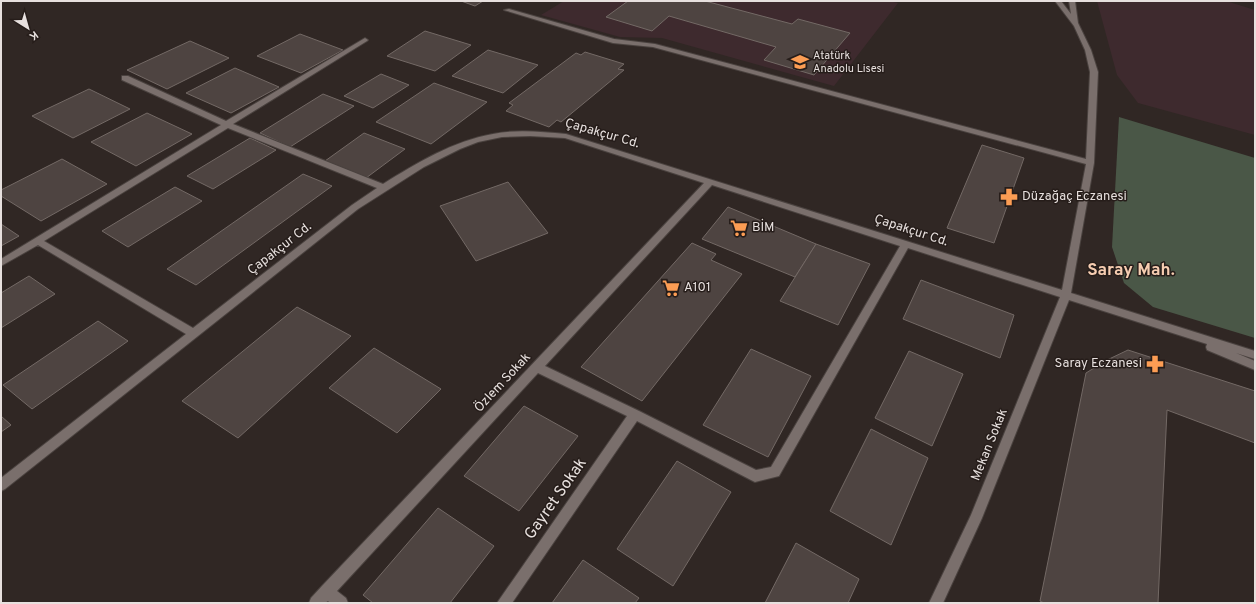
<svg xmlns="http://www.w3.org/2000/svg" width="1256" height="604" font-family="Overpass,sans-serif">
  <rect width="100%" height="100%" fill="#302724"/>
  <g fill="#3e2a2e">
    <polygon points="564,1 889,1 898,3 834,86 662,38 620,37 541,15"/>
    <polygon points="1097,1 1226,1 1255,10 1255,135 1138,103 1117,75"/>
  </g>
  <polygon fill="#4a5747" points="1119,117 1255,158 1255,338 1153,307 1124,283 1112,247"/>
  <g fill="#4e4441" stroke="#736965">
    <polygon points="461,1 483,1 475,6"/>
    <polygon points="628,1 705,1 792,24 798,19 850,33 814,75 764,60 776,47 669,16 652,31 606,17"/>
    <polygon points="425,31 471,45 435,71 387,56"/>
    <polygon points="300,34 343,50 301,73 257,56"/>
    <polygon points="190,41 229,58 167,89 127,70"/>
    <polygon points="488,50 538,65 503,93 452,76"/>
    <polygon points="585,52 624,64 618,69 624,70 561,122 557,120 549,127 506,111 513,105 509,103 576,53 581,55"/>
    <polygon points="235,68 279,87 231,113 186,93"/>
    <polygon points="381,74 409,85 373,108 344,96"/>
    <polygon points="434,83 487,102 431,144 376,122"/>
    <polygon points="89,89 130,109 73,138 32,116"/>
    <polygon points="323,94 354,106 290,147 260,133"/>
    <polygon points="147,113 192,134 136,166 91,142"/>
    <polygon points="364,133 405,149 366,178 325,161"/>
    <polygon points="250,138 276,150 213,189 187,176"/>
    <polygon points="982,145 1024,158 994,243 947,228"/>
    <polygon points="62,159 107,184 41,221 1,196 1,190"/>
    <polygon points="303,174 332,186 196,285 167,269"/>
    <polygon points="508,182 548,233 476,261 440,206"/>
    <polygon points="175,187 202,201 128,247 102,231"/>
    <polygon points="728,207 816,244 795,277 702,239"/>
    <polygon points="1,224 19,236 1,246"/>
    <polygon points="692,243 716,254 711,260 742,274 642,401 581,367"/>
    <polygon points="816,244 870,264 838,325 780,301"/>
    <polygon points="29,276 55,294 1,328 1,293"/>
    <polygon points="921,280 1014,315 1000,358 903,319"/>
    <polygon points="297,307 351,336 238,438 182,401"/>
    <polygon points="98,321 128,341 32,409 3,385"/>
    <polygon points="374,348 441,389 397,433 329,388"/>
    <polygon points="751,349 811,376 768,457 703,425"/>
    <polygon points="1128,350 1255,391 1255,443 1167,410 1158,603 1044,603 1040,601 1086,373 1107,360"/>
    <polygon points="909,351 963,374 932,446 875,418"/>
    <polygon points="524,406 578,436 519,511 464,476"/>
    <polygon points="1,416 11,425 1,432"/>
    <polygon points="871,429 928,458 891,545 830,511"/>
    <polygon points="677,461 731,492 673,586 617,549"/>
    <polygon points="438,508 494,546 450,603 373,603 363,595"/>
    <polygon points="796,543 859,579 848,603 765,603"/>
    <polygon points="583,560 639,598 635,603 552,603"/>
  </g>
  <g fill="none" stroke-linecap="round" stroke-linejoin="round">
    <g stroke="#4a423f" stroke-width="2">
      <path id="minor" d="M1055,1H1061L1071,14L1069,1H1075L1078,23L1091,50L1098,72L1094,163L1071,293L1255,351V359L1236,353L1255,361V370L1207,350L1206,347L1207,344L1069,300L982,518L943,603H929L971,515L1060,297L908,248L779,476L755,482L751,480L637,421L512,603H497L627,416L538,373L337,591L346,598L348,603H330L328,601L325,603H309L311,598L322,586L704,183L565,138L530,136L502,137L478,142L460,149L424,167L358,209L5,489L1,491V478L186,334L38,245L1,266V259L221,125L122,80V76H128L226,121L365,38L368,40L367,41L233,124L383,184C417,163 453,141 493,134C517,129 542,132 566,134L1062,290L1086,164L653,47L613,43L504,10L509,9L614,39L655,44L1086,159L1090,72L1085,50L1074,26ZM228,128L377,188L352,205L193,328L44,241ZM712,185L900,246L771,467L756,470L639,411L545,366Z"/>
    </g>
    <use href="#minor" fill="#7a6f6c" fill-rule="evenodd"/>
  </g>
  <defs>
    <g id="school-bare" transform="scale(1.38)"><path d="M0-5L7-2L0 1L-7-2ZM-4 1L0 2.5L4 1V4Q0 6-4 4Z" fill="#fc9d54" stroke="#261d1a" stroke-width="2.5" paint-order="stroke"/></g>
    <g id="pharmacy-bare" transform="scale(1.38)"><path d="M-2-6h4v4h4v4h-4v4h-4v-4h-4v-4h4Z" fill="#fc9d54" stroke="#261d1a" stroke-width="2.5" paint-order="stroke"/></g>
    <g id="supermarket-bare" transform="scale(1.38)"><path d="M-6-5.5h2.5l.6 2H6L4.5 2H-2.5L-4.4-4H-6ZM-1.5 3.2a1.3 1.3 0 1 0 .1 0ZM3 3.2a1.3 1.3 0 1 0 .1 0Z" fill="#fc9d54" stroke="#261d1a" stroke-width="2.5" paint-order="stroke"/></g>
  </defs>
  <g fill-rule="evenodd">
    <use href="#school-bare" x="800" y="62"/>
    <use href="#pharmacy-bare" x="1009" y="197"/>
    <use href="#supermarket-bare" x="739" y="228"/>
    <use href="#supermarket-bare" x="671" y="288"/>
    <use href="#pharmacy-bare" x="1155" y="364"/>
  </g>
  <g text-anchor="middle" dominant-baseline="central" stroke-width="3" stroke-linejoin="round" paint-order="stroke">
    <g font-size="11" fill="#e7e0de" stroke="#261d1a" text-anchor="start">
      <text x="813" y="56">Atatürk<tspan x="813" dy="13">Anadolu Lisesi</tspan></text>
    </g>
    <g font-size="13" fill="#e7e0de" stroke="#261d1a">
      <text transform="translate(602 134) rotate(16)">Çapakçur Cd.</text>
      <text transform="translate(911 231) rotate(18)">Çapakçur Cd.</text>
      <text transform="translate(280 249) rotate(-38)">Çapakçur Cd.</text>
      <text transform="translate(503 383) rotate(-47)">Özlem Sokak</text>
      <text transform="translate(990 445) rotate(-68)">Mekan Sokak</text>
    </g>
    <g font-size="13" fill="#e7e0de" stroke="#261d1a" text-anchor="start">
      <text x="1022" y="197">Düzağaç Eczanesi</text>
      <text x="752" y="228">BİM</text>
      <text x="684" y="288">A101</text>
      <text x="1142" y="364" text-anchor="end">Saray Eczanesi</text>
    </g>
    <g font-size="16" fill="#e7e0de" stroke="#261d1a">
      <text transform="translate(556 499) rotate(-55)">Gayret Sokak</text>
    </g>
    <g font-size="17" font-weight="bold" fill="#f6cdb1" stroke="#261d1a">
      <text x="1131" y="271">Saray Mah.</text>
    </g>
  </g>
  <rect width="1256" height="604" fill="none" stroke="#e7e0de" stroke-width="4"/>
  <g transform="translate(28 28) rotate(143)" stroke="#261d1a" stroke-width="3" paint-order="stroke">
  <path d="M0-3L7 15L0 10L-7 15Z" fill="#e7e0de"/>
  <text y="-6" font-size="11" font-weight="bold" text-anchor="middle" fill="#e7e0de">K</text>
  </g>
</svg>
